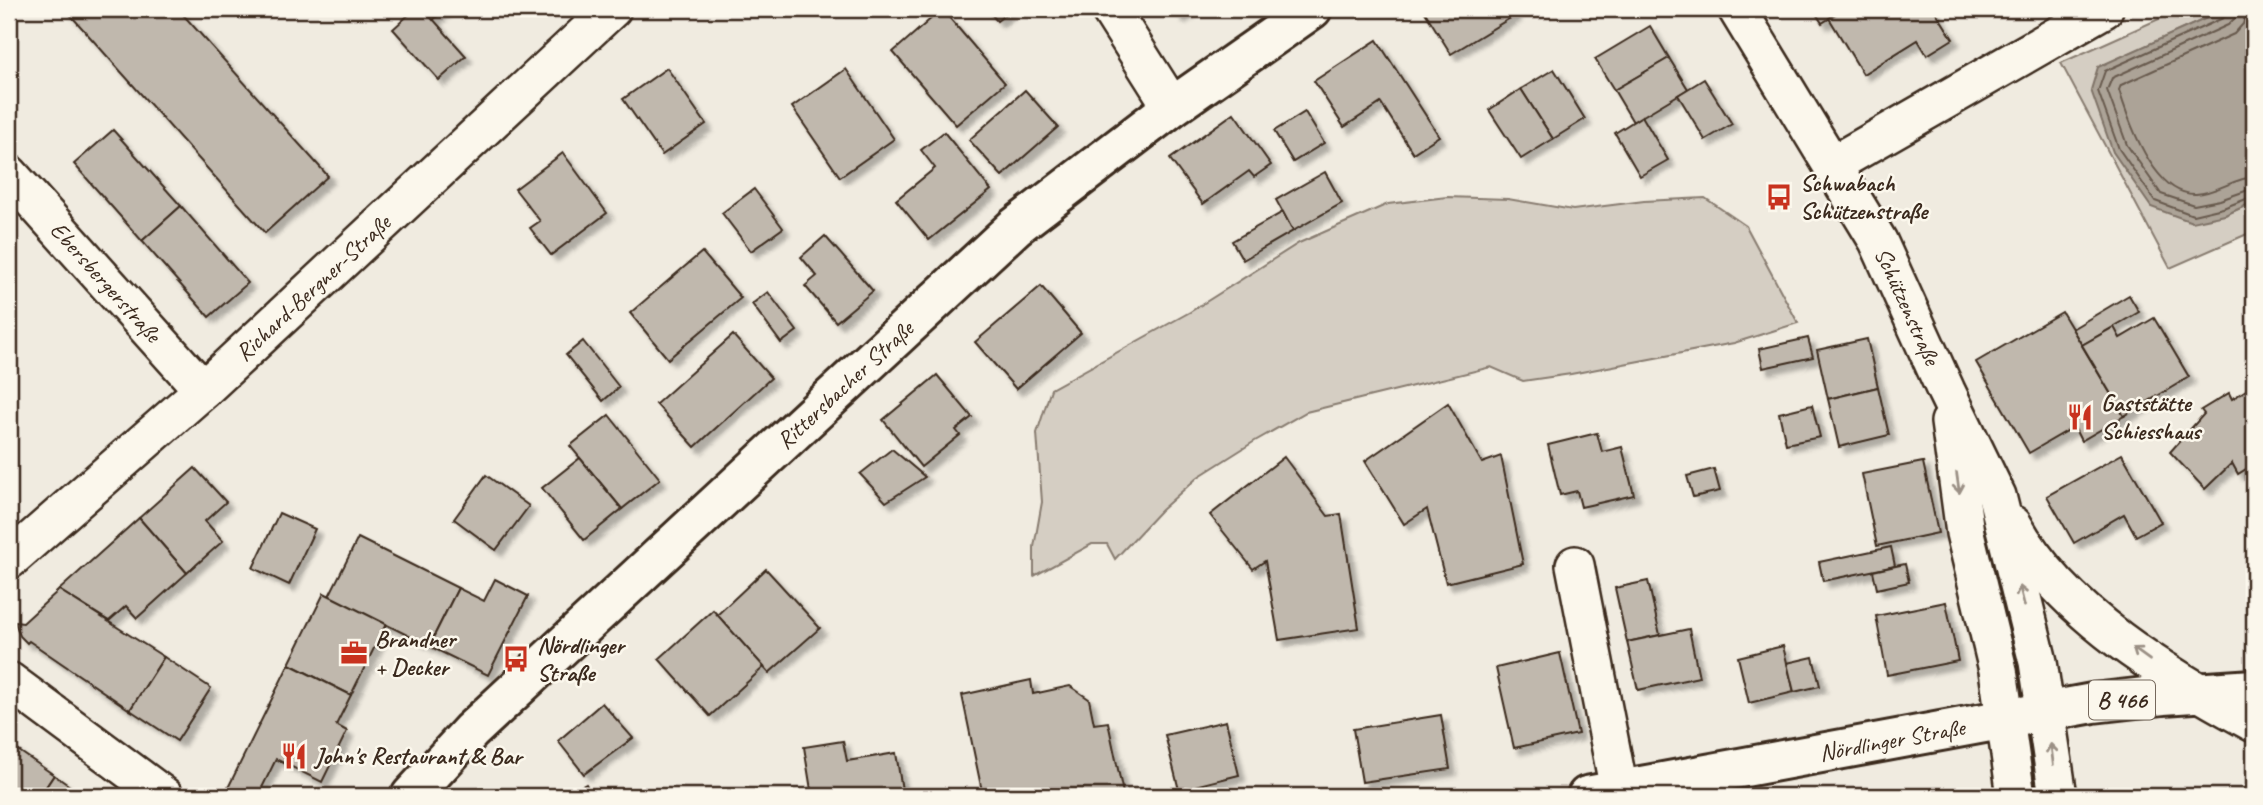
<svg xmlns="http://www.w3.org/2000/svg" width="2263" height="805" font-family="Caveat,sans-serif">
  <defs>
    <filter id="shadow"><feDropShadow dx="6" dy="6" stdDeviation="2" flood-color="#0004"/></filter>
  </defs>
  <rect width="100%" height="100%" fill="#f0ebe0"/>
  <filter id="ink" filterUnits="userSpaceOnUse"><feTurbulence type="fractalNoise" baseFrequency=".0143" numOctaves="2"/><feDisplacementMap in="SourceGraphic" scale="14" xChannelSelector="R" yChannelSelector="G"/><feConvolveMatrix kernelMatrix="1 2 1 2 8 2 1 2 1" color-interpolation-filters="sRGB"/></filter>
  <g filter="url(#ink)">
    <g fill="#d5cec3" stroke="#887c70" stroke-width="2">
      <polygon points="2181,9 2227,9 2099,67 2225,215 2254,202 2254,231 2170,268 2061,63"/>
      <polygon points="1447,197 1508,199 1573,210 1644,201 1705,198 1746,226 1798,323 1734,343 1571,374 1523,381 1491,367 1306,412 1255,441 1198,477 1160,511 1115,559 1107,544 1092,544 1034,576 1034,547 1042,502 1037,433 1051,389 1190,312 1299,243 1388,204"/>
    </g>
    <polygon fill="#aca397" stroke="#7f7367" stroke-width="2" points="2227,9 2254,9 2254,202 2225,215 2192,222 2151,207 2113,152 2091,90 2098,67"/>
    <g fill="none" stroke-linecap="round" stroke-linejoin="round">
      <g stroke="#685a4e" stroke-width="2">
        <polyline points="2228,9 2227,14 2223,18 2105,71 2098,91 2119,149 2155,201 2193,215 2223,208 2254,196"/>
        <polyline points="2236,9 2235,18 2228,25 2112,78 2107,90 2127,145 2161,194 2194,205 2220,200 2254,188"/>
        <path d="M2247,9L2243,24L2234,34L2121,85L2119,90C2129,122 2154,196 2196,194C2217,193 2234,178 2254,177"/>
      </g>
    </g>
    <g fill="#c0b8ad" stroke="#3b2a1e" stroke-width="2" filter="url(#shadow)">
      <polygon points="65,9 178,9 328,176 265,233"/>
      <polygon points="415,9 424,9 466,56 439,80 393,29"/>
      <polygon points="424,9 445,9 433,20"/>
      <polygon points="942,9 1005,83 956,125 893,52"/>
      <polygon points="987,9 1012,9 997,21"/>
      <polygon points="1173,9 1191,9 1179,17"/>
      <polygon points="1423,9 1512,9 1515,15 1451,54"/>
      <polygon points="1813,9 1844,9 1822,23"/>
      <polygon points="1844,9 1934,9 1953,39 1927,55 1918,40 1863,74 1829,18"/>
      <polygon points="1650,26 1669,58 1614,90 1595,59"/>
      <polygon points="1377,40 1439,136 1413,153 1381,103 1344,127 1314,81"/>
      <polygon points="1669,58 1688,89 1633,122 1614,90"/>
      <polygon points="667,68 706,124 662,155 623,99"/>
      <polygon points="846,69 894,139 840,177 792,107"/>
      <polygon points="1554,69 1585,119 1553,139 1521,89"/>
      <polygon points="1704,79 1732,124 1705,140 1678,95"/>
      <polygon points="1521,89 1553,139 1521,159 1489,110"/>
      <polygon points="1025,90 1058,127 1002,176 969,140"/>
      <polygon points="1305,112 1324,143 1293,162 1274,131"/>
      <polygon points="1234,113 1271,165 1254,177 1249,171 1203,204 1170,159"/>
      <polygon points="1642,116 1668,160 1640,176 1615,133"/>
      <polygon points="113,130 181,206 142,241 74,164"/>
      <polygon points="944,132 991,190 929,240 896,200 935,168 921,150"/>
      <polygon points="563,153 607,213 551,255 530,228 540,221 515,189"/>
      <polygon points="1325,172 1342,203 1293,231 1276,200"/>
      <polygon points="754,189 783,228 751,251 722,213"/>
      <polygon points="181,206 248,283 209,317 142,241"/>
      <polygon points="1283,212 1293,231 1243,260 1232,241"/>
      <polygon points="825,236 873,291 836,322 805,286 817,276 801,257"/>
      <polygon points="702,252 741,298 668,359 630,313"/>
      <polygon points="1041,286 1081,333 1016,389 975,342"/>
      <polygon points="768,292 797,331 781,343 752,304"/>
      <polygon points="2129,295 2139,312 2082,345 2072,329"/>
      <polygon points="2062,312 2124,416 2081,441 2074,427 2029,453 1976,362"/>
      <polygon points="2154,318 2189,377 2124,416 2082,345 2114,327 2120,338"/>
      <polygon points="733,335 771,378 695,447 656,404"/>
      <polygon points="1808,338 1813,357 1763,368 1759,349"/>
      <polygon points="1867,339 1878,387 1828,399 1817,350"/>
      <polygon points="583,341 619,387 603,401 566,355"/>
      <polygon points="937,375 972,417 956,430 960,435 921,467 883,420"/>
      <polygon points="2254,385 2254,464 2238,474 2232,463 2205,489 2170,452 2204,414 2201,410 2229,393 2232,399"/>
      <polygon points="1878,387 1889,435 1839,447 1828,399"/>
      <polygon points="1448,403 1482,463 1501,456 1523,564 1446,583 1427,509 1404,524 1365,461"/>
      <polygon points="1812,405 1820,437 1786,444 1779,413"/>
      <polygon points="609,415 660,479 622,509 570,446"/>
      <polygon points="1597,433 1602,452 1622,447 1634,495 1581,507 1577,491 1560,495 1548,445"/>
      <polygon points="892,449 925,477 886,502 860,474"/>
      <polygon points="2122,454 2161,522 2136,536 2124,514 2074,543 2047,496"/>
      <polygon points="1284,457 1328,516 1341,514 1359,628 1279,640 1265,561 1253,569 1210,515"/>
      <polygon points="580,458 622,509 584,540 542,488"/>
      <polygon points="1923,462 1938,533 1877,546 1862,474"/>
      <polygon points="195,468 226,502 205,521 223,541 187,573 139,518"/>
      <polygon points="1714,469 1720,491 1693,497 1687,476"/>
      <polygon points="486,475 529,506 496,550 454,519"/>
      <polygon points="279,513 315,529 289,585 253,568"/>
      <polygon points="139,518 187,573 137,618 126,606 109,621 59,590"/>
      <polygon points="358,538 458,588 429,646 329,596"/>
      <polygon points="1891,547 1895,566 1823,581 1819,562"/>
      <polygon points="1905,564 1909,582 1877,589 1873,571"/>
      <polygon points="766,569 820,628 769,673 717,615"/>
      <polygon points="495,579 528,596 488,675 429,646 458,588 484,601"/>
      <polygon points="1648,581 1660,635 1627,642 1615,588"/>
      <polygon points="59,590 164,657 130,710 29,641 27,643 20,636 15,622 23,623"/>
      <polygon points="324,593 386,624 351,695 289,664"/>
      <polygon points="1946,602 1958,661 1887,675 1876,616"/>
      <polygon points="713,610 764,667 710,716 659,659"/>
      <polygon points="1689,629 1699,677 1638,690 1627,642"/>
      <polygon points="1783,646 1794,692 1749,703 1738,657"/>
      <polygon points="1560,653 1578,734 1514,748 1496,668"/>
      <polygon points="164,657 211,688 177,741 130,710"/>
      <polygon points="1813,657 1820,686 1794,692 1787,663"/>
      <polygon points="289,664 351,695 336,725 347,731 322,782 276,759 258,796 224,796"/>
      <polygon points="1031,680 1033,694 1070,686 1089,699 1094,724 1108,722 1123,793 1108,796 983,796 962,695"/>
      <polygon points="602,703 633,738 584,774 558,741"/>
      <polygon points="1441,715 1450,769 1362,782 1353,729"/>
      <polygon points="1226,721 1239,775 1179,790 1165,735"/>
      <polygon points="843,741 847,761 896,753 903,796 812,796 804,747"/>
      <polygon points="9,744 54,775 40,796 9,796"/>
      <polygon points="54,775 84,796 40,796"/>
      <polygon points="586,784 592,796 568,796 566,794"/>
      <polygon points="2254,790 2254,796 2177,796"/>
    </g>
    <g fill="none" stroke-linecap="round" stroke-linejoin="round">
      <g stroke="#3b2a1e" stroke-width="42">
        <g id="minor">
          <polyline points="1110,9 1172,107"/>
          <path id="s1" d="M1737,9L1878,241L1946,391L1997,496L2038,662L2058,796"/>
          <polyline points="1832,165 2104,9"/>
          <path id="s2" d="M9,174L203,390"/>
          <polyline points="1950,422 1965,533 1998,670 2016,796"/>
          <path d="M2013,525C2062,614 2167,676 2254,723"/>
          <path id="s3" d="M9,560L203,390L612,9"/>
          <polyline points="1575,565 1619,790"/>
          <polyline points="9,681 164,796"/>
        </g>
      </g>
      <g stroke="#3b2a1e" stroke-width="44">
        <g id="major">
          <path id="s4" d="M411,796L471,731L1015,227L1172,107L1312,9"/>
          <path id="s5" d="M1587,796L2093,703L2163,695L2254,689"/>
        </g>
      </g>
      <use href="#minor" stroke="#fbf7ec" stroke-width="37"/>
      <use href="#major" stroke="#fbf7ec" stroke-width="38"/>
    </g>
    <defs><path id="oneway-shaft" d="M-6 0H5M1.5-3L5.5 0L1.5 3" fill="none" stroke-width="1.6" stroke-linecap="round" stroke-linejoin="round" transform="scale(1.75)"/></defs>
    <g stroke="#9b9085">
      <use href="#oneway-shaft" transform="translate(1958 483) rotate(82)"/>
      <use href="#oneway-shaft" transform="translate(2022 596) rotate(-104)"/>
      <use href="#oneway-shaft" transform="translate(2141 654) rotate(-144)"/>
      <use href="#oneway-shaft" transform="translate(2052 754) rotate(-97)"/>
    </g>
  </g>
  <defs>
    <g id="bus-bare" transform="scale(2.1)"><path d="M-5-6H5V4H4V6H2V4H-2V6H-4V4H-5ZM-3.5-4V0h7V-4ZM-3.5 1.2v1.5H-2V1.2ZM2 1.2v1.5H3.5V1.2Z" fill="#c8321e" stroke="#fbf7ec" stroke-width="2.5" paint-order="stroke"/></g>
    <g id="restaurant-bare" transform="scale(2.1)"><path d="M-5-6h1v4h1v-4h1v4h1v-4h1v5L-1.5 .5V6h-2V.5L-5-1ZM5-6V6H3V1.5H1.5Q1.5-4 5-6Z" fill="#c8321e" stroke="#fbf7ec" stroke-width="2.5" paint-order="stroke"/></g>
    <g id="office-bare" transform="scale(2.1)"><path d="M-6-3h4V-5.5h4V-3h4V5H-6ZM-1-4.5V-3h2v-1.5ZM-6 0V1H6V0Z" fill="#c8321e" stroke="#fbf7ec" stroke-width="2.5" paint-order="stroke"/></g>
  </defs>
  <g fill-rule="evenodd">
    <use href="#bus-bare" x="1779" y="197"/>
    <use href="#restaurant-bare" x="2080" y="417"/>
    <use href="#office-bare" x="354" y="653"/>
    <use href="#bus-bare" x="516" y="659"/>
    <use href="#restaurant-bare" x="294" y="756"/>
  </g>
  <g text-anchor="middle" dominant-baseline="central" stroke-width="5" stroke-linejoin="round" paint-order="stroke">
    <rect fill="#fbf7ec" stroke="#75685c" stroke-width="2" x="2089" y="680.5" width="66" height="39" rx="5"/>
    <g font-size="23" font-weight="bold" fill="#3b2a1e">
      <text x="2122" y="700">B 466</text>
    </g>
    <g font-size="24" font-weight="bold" fill="#3b2a1e" stroke="#fbf7ec" text-anchor="start">
      <text x="1800" y="183">Schwabach<tspan x="1800" dy="28">Schützenstraße</tspan></text>
      <text x="2101" y="403">Gaststätte<tspan x="2101" dy="28">Schiesshaus</tspan></text>
      <text x="375" y="639">Brandner<tspan x="375" dy="28">+ Decker</tspan></text>
      <text x="537" y="645">Nördlinger<tspan x="537" dy="28">Straße</tspan></text>
      <text x="315" y="756">John's Restaurant &amp; Bar</text>
    </g>
    <g font-size="24" fill="#3b2a1e" stroke="#fbf7ec">
      <text stroke="none"><textPath href="#s2" startOffset="145">Ebersbergerstraße</textPath></text>
      <text stroke="none"><textPath href="#s3" startOffset="408">Richard-Bergner-Straße</textPath></text>
      <text stroke="none"><textPath href="#s1" startOffset="343">Schützenstraße</textPath></text>
      <text stroke="none"><textPath href="#s4" startOffset="598">Rittersbacher Straße</textPath></text>
      <text stroke="none"><textPath href="#s5" startOffset="310">Nördlinger Straße</textPath></text>
    </g>
  </g>
  <rect width="2263" height="805" fill="none" stroke="#fbf7ec" stroke-width="35"/>
  <rect x="18" y="18" width="2228" height="770" fill="none" stroke="#3b2a1e" stroke-width="2.5" filter="url(#ink)"/>
</svg>
